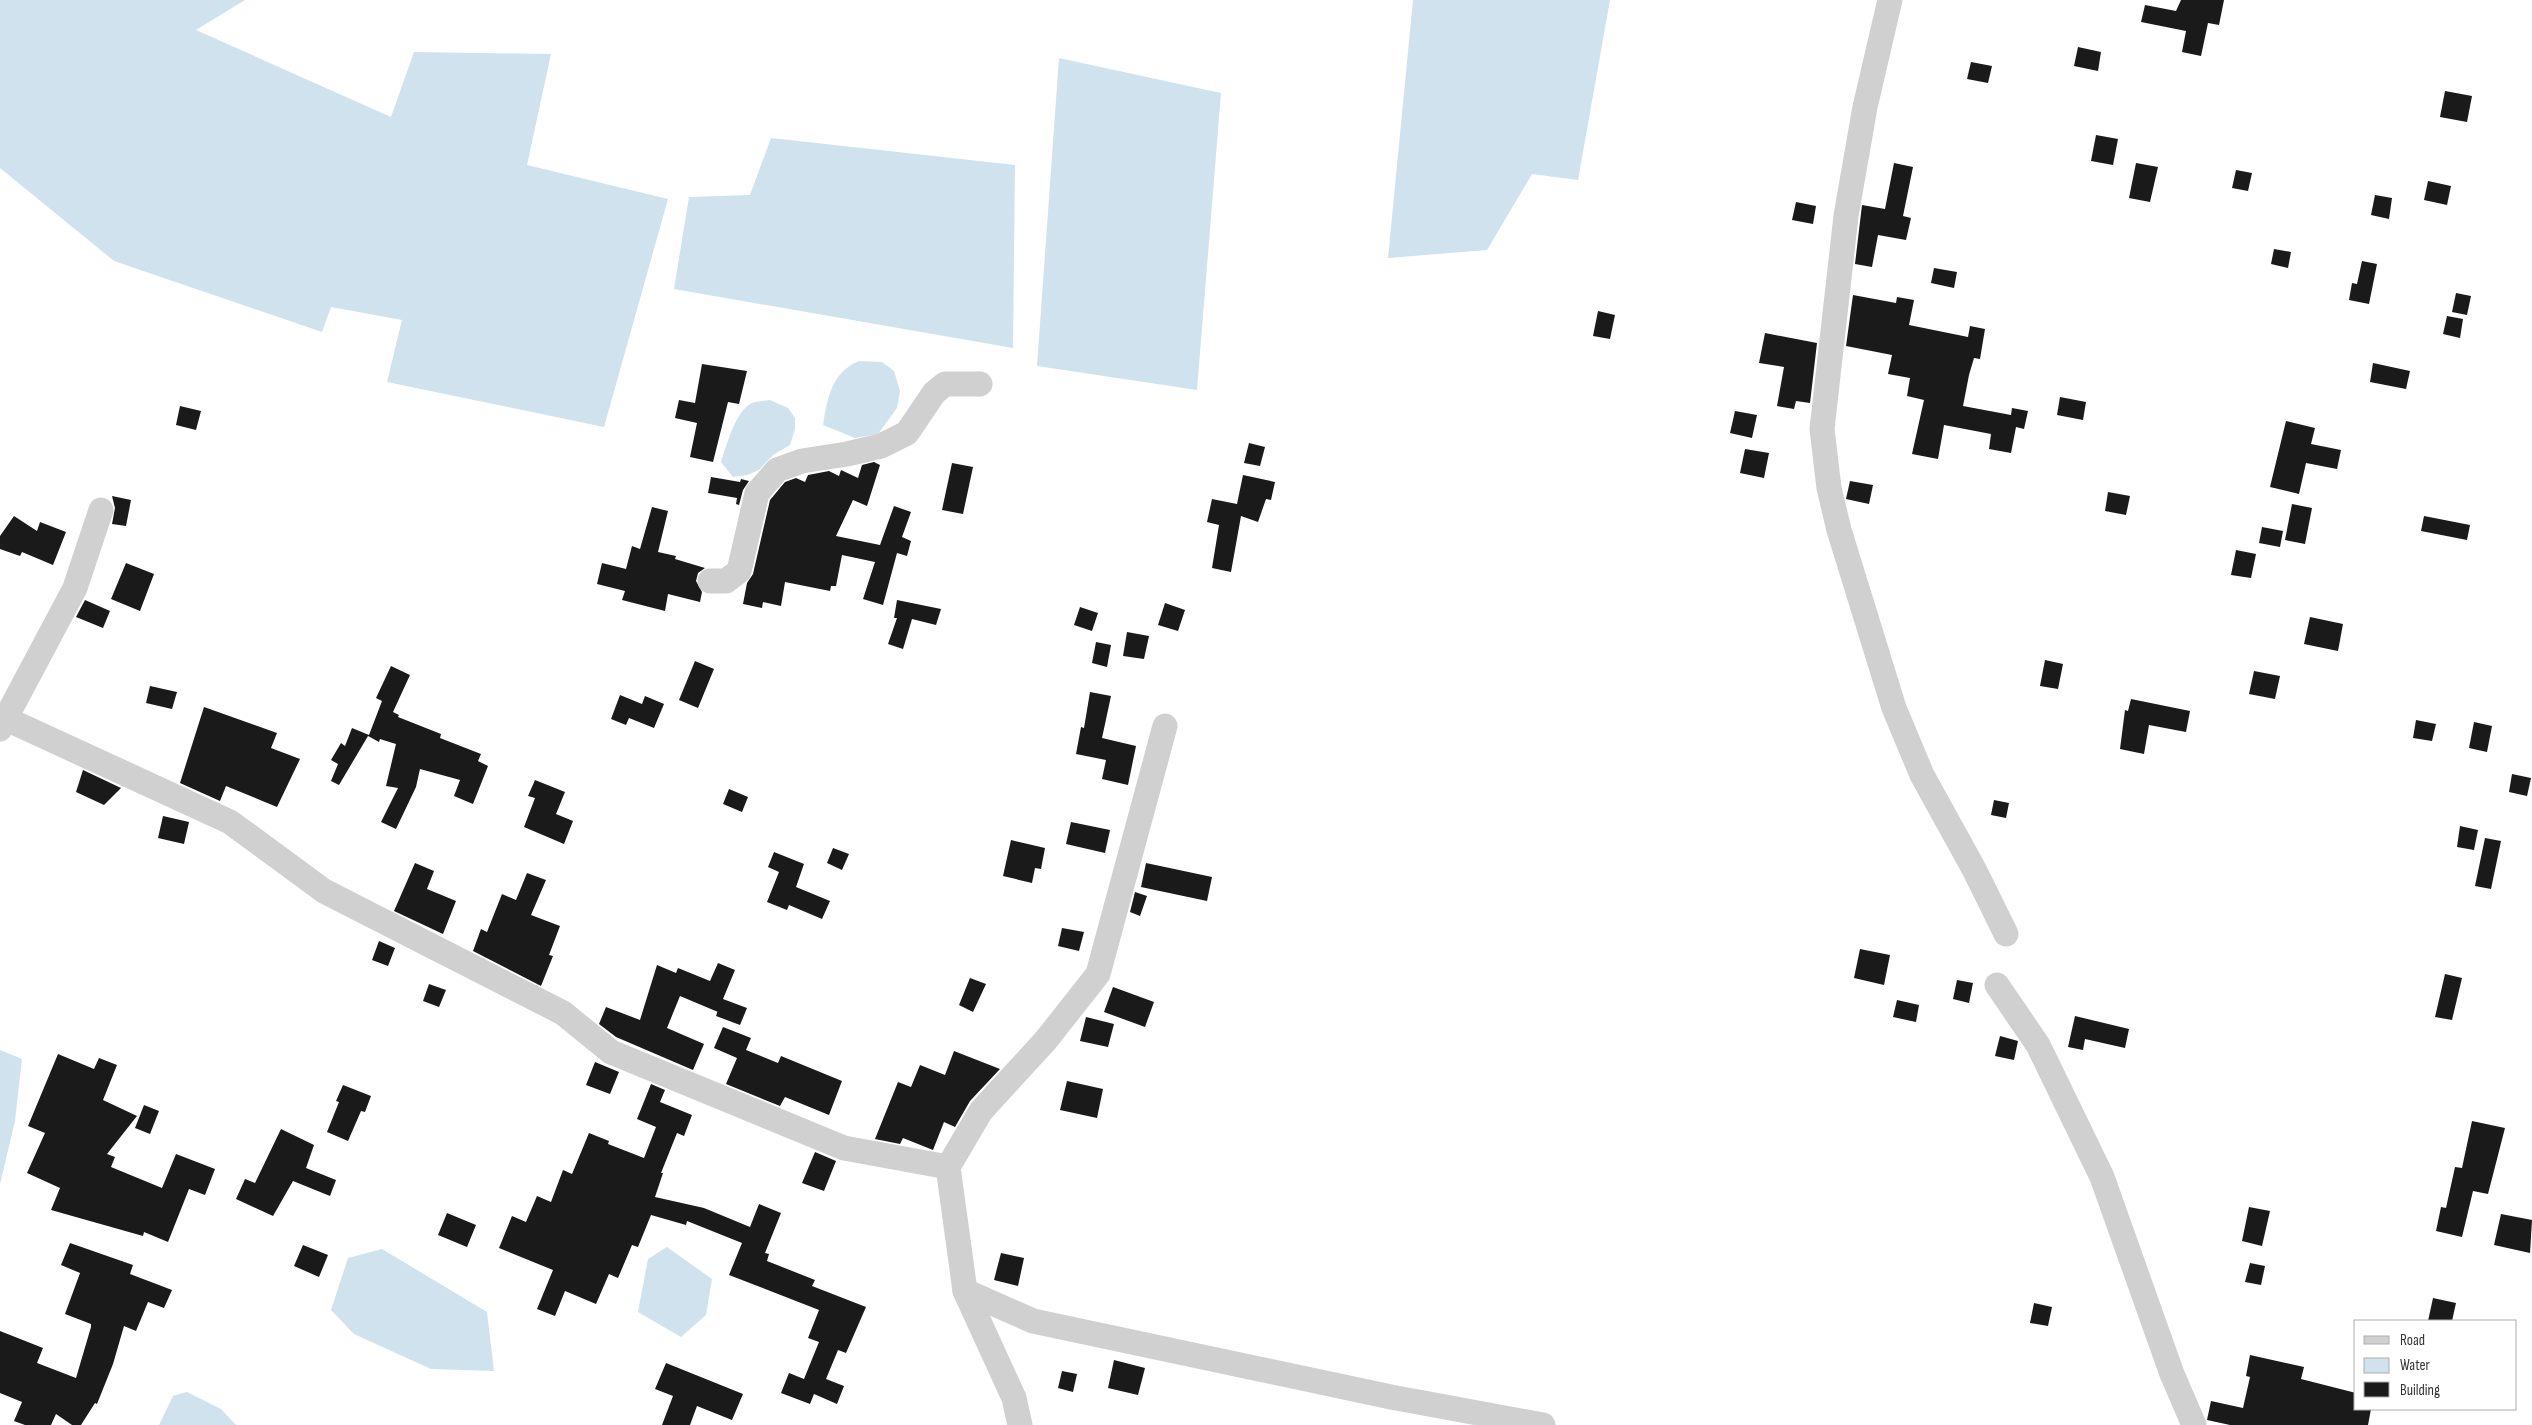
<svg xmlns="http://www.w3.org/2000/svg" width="2532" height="1425" font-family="'Sofia Sans Condensed',sans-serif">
  <rect width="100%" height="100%" fill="#fff"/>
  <g fill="#cfe2ee">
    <polygon points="0,0 245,0 196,30 391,117 414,52 551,54 527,165 668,199 604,427 387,382 402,320 331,307 322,332 114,261 0,168"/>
    <polygon points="1413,0 1610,0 1578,180 1532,174 1487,250 1388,258"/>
    <polygon points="1059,58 1221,93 1197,390 1037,366"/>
    <polygon points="771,138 1015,165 1013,348 674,289 689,197 750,195"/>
    <path d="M859,361L882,362L894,371L900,391L897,408L878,434L855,438L823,425C827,398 832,372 859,361Z"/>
    <path d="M770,400L788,408L795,418V429L790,445L773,455L759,470L747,475L733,477L721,462C726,447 735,413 750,404C755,401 763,401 770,400Z"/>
    <polygon points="0,1050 22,1059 15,1121 0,1184"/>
    <polygon points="667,1247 712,1279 706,1315 681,1337 638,1312 648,1259"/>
    <polygon points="382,1249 487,1312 494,1371 431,1369 354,1334 331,1310 348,1258"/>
    <polygon points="187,1392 221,1409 236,1425 159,1425 173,1396"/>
  </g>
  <g fill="#1a1a1a">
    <polygon points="2181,0 2224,0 2219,25 2208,23 2201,56 2182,52 2186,31 2141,22 2145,5 2176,11"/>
    <polygon points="2078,47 2101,52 2098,71 2074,66"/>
    <polygon points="1971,62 1992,66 1988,83 1967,79"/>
    <polygon points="2445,91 2472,96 2467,122 2440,117"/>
    <polygon points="2096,135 2118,139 2113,165 2091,161"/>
    <polygon points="1894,163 1913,167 1903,216 1911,218 1906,240 1878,235 1872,267 1855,264 1862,205 1885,209"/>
    <polygon points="2136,163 2158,167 2150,202 2129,198"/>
    <polygon points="2236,170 2252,173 2248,191 2232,188"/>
    <polygon points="2428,181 2451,186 2447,205 2424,200"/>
    <polygon points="2375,195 2392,198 2389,219 2371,215"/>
    <polygon points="1796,202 1816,206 1813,224 1792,220"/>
    <polygon points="2274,249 2291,252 2288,268 2271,264"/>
    <polygon points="2362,261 2377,264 2369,304 2349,300 2352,283 2357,284"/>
    <polygon points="1934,268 1957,272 1954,288 1931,283"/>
    <polygon points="2456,293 2471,296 2467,315 2452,312"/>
    <polygon points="1853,295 1896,303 1897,297 1914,300 1909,325 1968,337 1970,326 1985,329 1980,359 1974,358 1969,375 1963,406 2011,415 2012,408 2028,411 2024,429 2016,427 2011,453 1989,449 1991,434 1944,425 1938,459 1912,454 1924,400 1907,396 1910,378 1888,374 1892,355 1846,346"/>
    <polygon points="1598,311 1615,315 1610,339 1593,336"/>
    <polygon points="2447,316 2463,319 2460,338 2443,334"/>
    <polygon points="1765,333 1817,343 1810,403 1796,401 1794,409 1777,406 1784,367 1759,363"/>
    <polygon points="2373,363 2410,371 2406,389 2370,382"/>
    <polygon points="702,364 747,371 739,404 728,402 713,462 690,457 697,423 675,418 679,400 695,403"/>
    <polygon points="2060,397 2086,402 2083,420 2057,415"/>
    <polygon points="180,406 201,411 196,430 176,425"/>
    <polygon points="1735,411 1757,415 1752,438 1730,433"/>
    <polygon points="2286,421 2315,428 2311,444 2341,450 2337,469 2306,463 2299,494 2270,487"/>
    <polygon points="1249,443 1265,447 1260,466 1244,463"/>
    <polygon points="1745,449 1769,453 1764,478 1740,473"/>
    <polygon points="874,462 880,465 867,506 853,500 836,536 880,545 894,506 911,512 902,537 911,541 907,556 897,553 883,605 863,599 875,562 842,555 836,586 831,586 830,591 785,582 781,606 763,602 762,608 743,604 747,583 753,574 770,500 785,482 796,478 805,482 808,475 829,471 839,476 841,470 858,478 862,465"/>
    <polygon points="952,463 973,467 963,514 942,510"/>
    <polygon points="1243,475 1275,482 1271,500 1266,499 1258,522 1241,516 1231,572 1212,568 1219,525 1207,522 1212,499 1237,504"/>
    <polygon points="711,477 740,482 741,479 749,481 743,490 739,505 736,504 737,498 708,493"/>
    <polygon points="1850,481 1873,485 1869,504 1846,499"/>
    <polygon points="2108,492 2130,496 2126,515 2105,511"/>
    <polygon points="112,496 131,500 126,526 112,524 115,508"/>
    <polygon points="2292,504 2312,508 2305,544 2285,540"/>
    <polygon points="652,507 668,511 658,552 676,556 675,559 705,568 698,573 696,581 702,592 700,602 668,594 665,611 622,600 625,591 597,584 602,563 626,569 632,546 640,549"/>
    <polygon points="14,516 37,531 40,522 66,532 53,565 22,552 20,556 0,549 0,536"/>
    <polygon points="2424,516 2470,525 2467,540 2421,531"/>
    <polygon points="2262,527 2283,531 2280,547 2259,543"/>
    <polygon points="2236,550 2256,554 2251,578 2231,575"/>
    <polygon points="126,563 154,574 140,611 111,599"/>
    <polygon points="85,600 110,611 103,628 76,617"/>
    <polygon points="897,600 941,609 936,625 912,619 903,649 888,644 897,618 894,618"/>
    <polygon points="1165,603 1185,610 1178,631 1158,625"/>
    <polygon points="1080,607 1098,613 1092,631 1074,625"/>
    <polygon points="2310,617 2343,624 2338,651 2304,644"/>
    <polygon points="1127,632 1149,636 1144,659 1123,656"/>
    <polygon points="1096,642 1111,645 1107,667 1092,663"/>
    <polygon points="2045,660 2063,664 2058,689 2040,686"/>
    <polygon points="695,661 714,669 698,708 679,700"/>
    <polygon points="391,666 410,675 393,712 399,715 398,717 441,734 440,738 481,754 478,761 488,766 473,804 454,796 460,780 420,769 416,787 396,829 381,822 398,788 386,786 396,744 380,739 379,742 368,736 339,785 331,781 338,764 331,760 341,743 345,746 352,728 369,735 382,701 376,698"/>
    <polygon points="2254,671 2280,676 2275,699 2249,694"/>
    <polygon points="150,686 177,692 172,709 146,703"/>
    <polygon points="1090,692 1111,696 1102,738 1136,746 1128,785 1102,779 1106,760 1076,754 1081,727 1084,728"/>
    <polygon points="620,695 642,704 645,696 664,704 654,728 629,718 626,725 611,719"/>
    <polygon points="2131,699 2190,711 2186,732 2149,725 2144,754 2120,749 2125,710 2128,711"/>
    <polygon points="204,707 277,733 271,748 300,759 277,807 226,786 220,801 180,783"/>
    <polygon points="2416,720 2436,724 2432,741 2413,738"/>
    <polygon points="2474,722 2492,726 2487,752 2469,748"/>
    <polygon points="83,770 121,788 104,805 76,792"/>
    <polygon points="2512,774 2531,778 2527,796 2509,792"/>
    <polygon points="535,780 565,792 556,814 573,821 564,844 524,827 535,798 528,796"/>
    <polygon points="729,789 748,797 742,812 723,804"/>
    <polygon points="1994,800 2009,803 2006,818 1991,815"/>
    <polygon points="163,816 189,822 184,844 158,838"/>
    <polygon points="1071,822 1110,830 1105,853 1066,844"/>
    <polygon points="2460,826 2478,830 2474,850 2457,847"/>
    <polygon points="2485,838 2501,841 2491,889 2475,886"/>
    <polygon points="1011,840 1045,848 1041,869 1035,868 1032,883 1003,876"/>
    <polygon points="833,848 849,854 842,870 827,863"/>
    <polygon points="774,852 804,864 796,887 830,901 822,919 789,905 787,910 767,902 779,872 768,867"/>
    <polygon points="415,863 434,871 427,889 456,901 443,934 394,911"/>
    <polygon points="1146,863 1212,877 1207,901 1141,887"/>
    <polygon points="527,873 546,880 531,915 560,926 549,955 553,956 541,986 473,951 481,929 487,932 502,894 516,900"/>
    <polygon points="1135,892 1147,896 1140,916 1130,912"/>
    <polygon points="1062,928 1084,932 1079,951 1058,946"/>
    <polygon points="379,941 395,948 388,966 372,960"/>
    <polygon points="1860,949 1890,955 1884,985 1854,978"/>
    <polygon points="718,963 735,970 723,999 747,1008 740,1025 716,1016 719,1007 718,1012 680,996 667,1028 704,1044 693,1070 616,1037 599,1024 606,1007 640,1020 657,965 676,973 678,968 710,981"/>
    <polygon points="2445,974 2462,978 2452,1020 2435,1017"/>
    <polygon points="970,978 986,984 973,1012 959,1005"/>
    <polygon points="1957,980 1973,983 1969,1003 1953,999"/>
    <polygon points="429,984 446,990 439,1007 423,1001"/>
    <polygon points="1113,987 1154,1002 1145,1027 1104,1012"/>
    <polygon points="1897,1000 1919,1005 1916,1022 1893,1017"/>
    <polygon points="2075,1016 2129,1029 2125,1048 2085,1039 2083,1050 2068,1047"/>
    <polygon points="1086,1017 1114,1024 1108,1047 1080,1041"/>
    <polygon points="723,1027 751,1038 746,1050 778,1063 781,1056 842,1081 829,1115 785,1097 780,1106 726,1084 737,1058 714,1048"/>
    <polygon points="2000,1036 2018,1041 2014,1060 1995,1056"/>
    <polygon points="954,1051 1000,1069 970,1101 955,1127 944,1122 933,1150 903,1138 900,1144 875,1139 898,1082 911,1087 920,1065 945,1075"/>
    <polygon points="58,1054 94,1069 99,1058 117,1065 103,1100 137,1116 107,1154 115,1157 111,1167 162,1188 176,1154 215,1169 205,1195 189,1189 168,1242 144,1232 143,1236 51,1210 60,1188 27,1173 45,1133 28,1126"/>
    <polygon points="595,1062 619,1072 610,1094 586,1085"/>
    <polygon points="1067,1081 1103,1089 1097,1118 1060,1110"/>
    <polygon points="651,1084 665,1090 660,1102 692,1115 684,1136 677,1133 661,1173 663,1173 655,1197 704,1208 750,1227 759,1204 781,1213 765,1253 769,1254 767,1261 815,1280 812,1286 866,1307 846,1353 838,1350 826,1379 844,1386 837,1404 814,1394 810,1404 781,1393 789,1373 804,1379 819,1342 808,1338 819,1310 729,1275 742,1243 687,1221 686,1225 651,1215 638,1247 632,1245 618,1278 609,1274 596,1304 565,1291 555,1316 537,1309 553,1270 499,1248 512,1216 526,1222 537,1196 551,1202 563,1170 572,1174 589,1133 609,1141 608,1144 644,1158 656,1127 637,1119"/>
    <polygon points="343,1085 371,1096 365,1112 361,1111 348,1141 327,1132 339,1102 336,1101"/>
    <polygon points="144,1105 159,1111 150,1134 135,1128"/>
    <polygon points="2472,1121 2505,1128 2488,1194 2473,1191 2462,1237 2436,1231 2441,1207 2446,1208 2455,1167 2462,1168"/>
    <polygon points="281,1129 314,1145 306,1168 336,1180 330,1196 293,1181 273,1216 236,1199 245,1179 255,1183"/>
    <polygon points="815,1152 836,1161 824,1191 802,1183"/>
    <polygon points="2249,1207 2270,1211 2262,1246 2242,1241"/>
    <polygon points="447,1213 476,1225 467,1247 438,1235"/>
    <polygon points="2501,1214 2532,1220 2530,1253 2494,1245"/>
    <polygon points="70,1243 133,1265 130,1274 172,1290 164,1308 148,1302 136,1331 124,1326 113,1364 97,1404 95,1403 81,1425 72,1425 56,1414 51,1425 25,1425 14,1421 22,1402 0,1393 0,1331 43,1348 37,1363 76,1378 91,1327 91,1324 65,1314 80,1273 61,1265"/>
    <polygon points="303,1245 328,1255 319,1277 294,1266"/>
    <polygon points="1001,1253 1024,1258 1018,1286 994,1280"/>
    <polygon points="2250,1263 2265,1266 2261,1285 2245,1282"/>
    <polygon points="2433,1298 2456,1303 2452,1321 2428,1321"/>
    <polygon points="2034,1303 2052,1307 2048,1326 2030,1323"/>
    <polygon points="2250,1355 2304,1367 2301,1379 2356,1393 2356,1409 2371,1409 2368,1425 2230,1425 2207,1420 2211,1401 2243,1408 2250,1377 2246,1376"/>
    <polygon points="1114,1360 1145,1368 1138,1395 1108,1388"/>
    <polygon points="666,1363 743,1394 732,1420 697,1406 690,1425 662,1425 673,1396 655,1389"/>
    <polygon points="1062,1371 1077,1374 1073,1392 1058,1388"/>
  </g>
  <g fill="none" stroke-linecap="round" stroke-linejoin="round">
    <g stroke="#d0d0d0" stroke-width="25">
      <polyline points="1890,0 1865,107 1846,216 1822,429 1829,488 1839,530 1894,708 1922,775 1975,871 2006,934"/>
      <polyline points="710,581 726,581 739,571 757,493 777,470 802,461 847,454 881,446 907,433 934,393 945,384 980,384"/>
      <polyline points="0,716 230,822 324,891 563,1013 611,1052 844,1148 948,1167 965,1291 1014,1398 1020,1425"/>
      <polyline points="0,729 75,588 101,510"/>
      <polyline points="1997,985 2038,1045 2102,1177 2172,1374 2194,1425"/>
      <polyline points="948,1167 981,1111 1046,1040 1098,974 1165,726"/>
      <polyline points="965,1291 1033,1321 1391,1397 1543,1425"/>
    </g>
  </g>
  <rect x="2354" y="1320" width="162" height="90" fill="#ffffff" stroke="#adadad"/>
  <rect x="2364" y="1336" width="25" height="8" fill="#d0d0d0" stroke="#adadad"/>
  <text x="2400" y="1345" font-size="15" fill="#333333">Road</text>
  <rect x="2364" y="1358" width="25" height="15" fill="#cfe2ee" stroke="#adadad"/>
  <text x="2400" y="1370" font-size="15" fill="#333333">Water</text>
  <rect x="2364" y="1382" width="25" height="15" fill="#1a1a1a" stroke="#adadad"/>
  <text x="2400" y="1395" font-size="15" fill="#333333">Building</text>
</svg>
